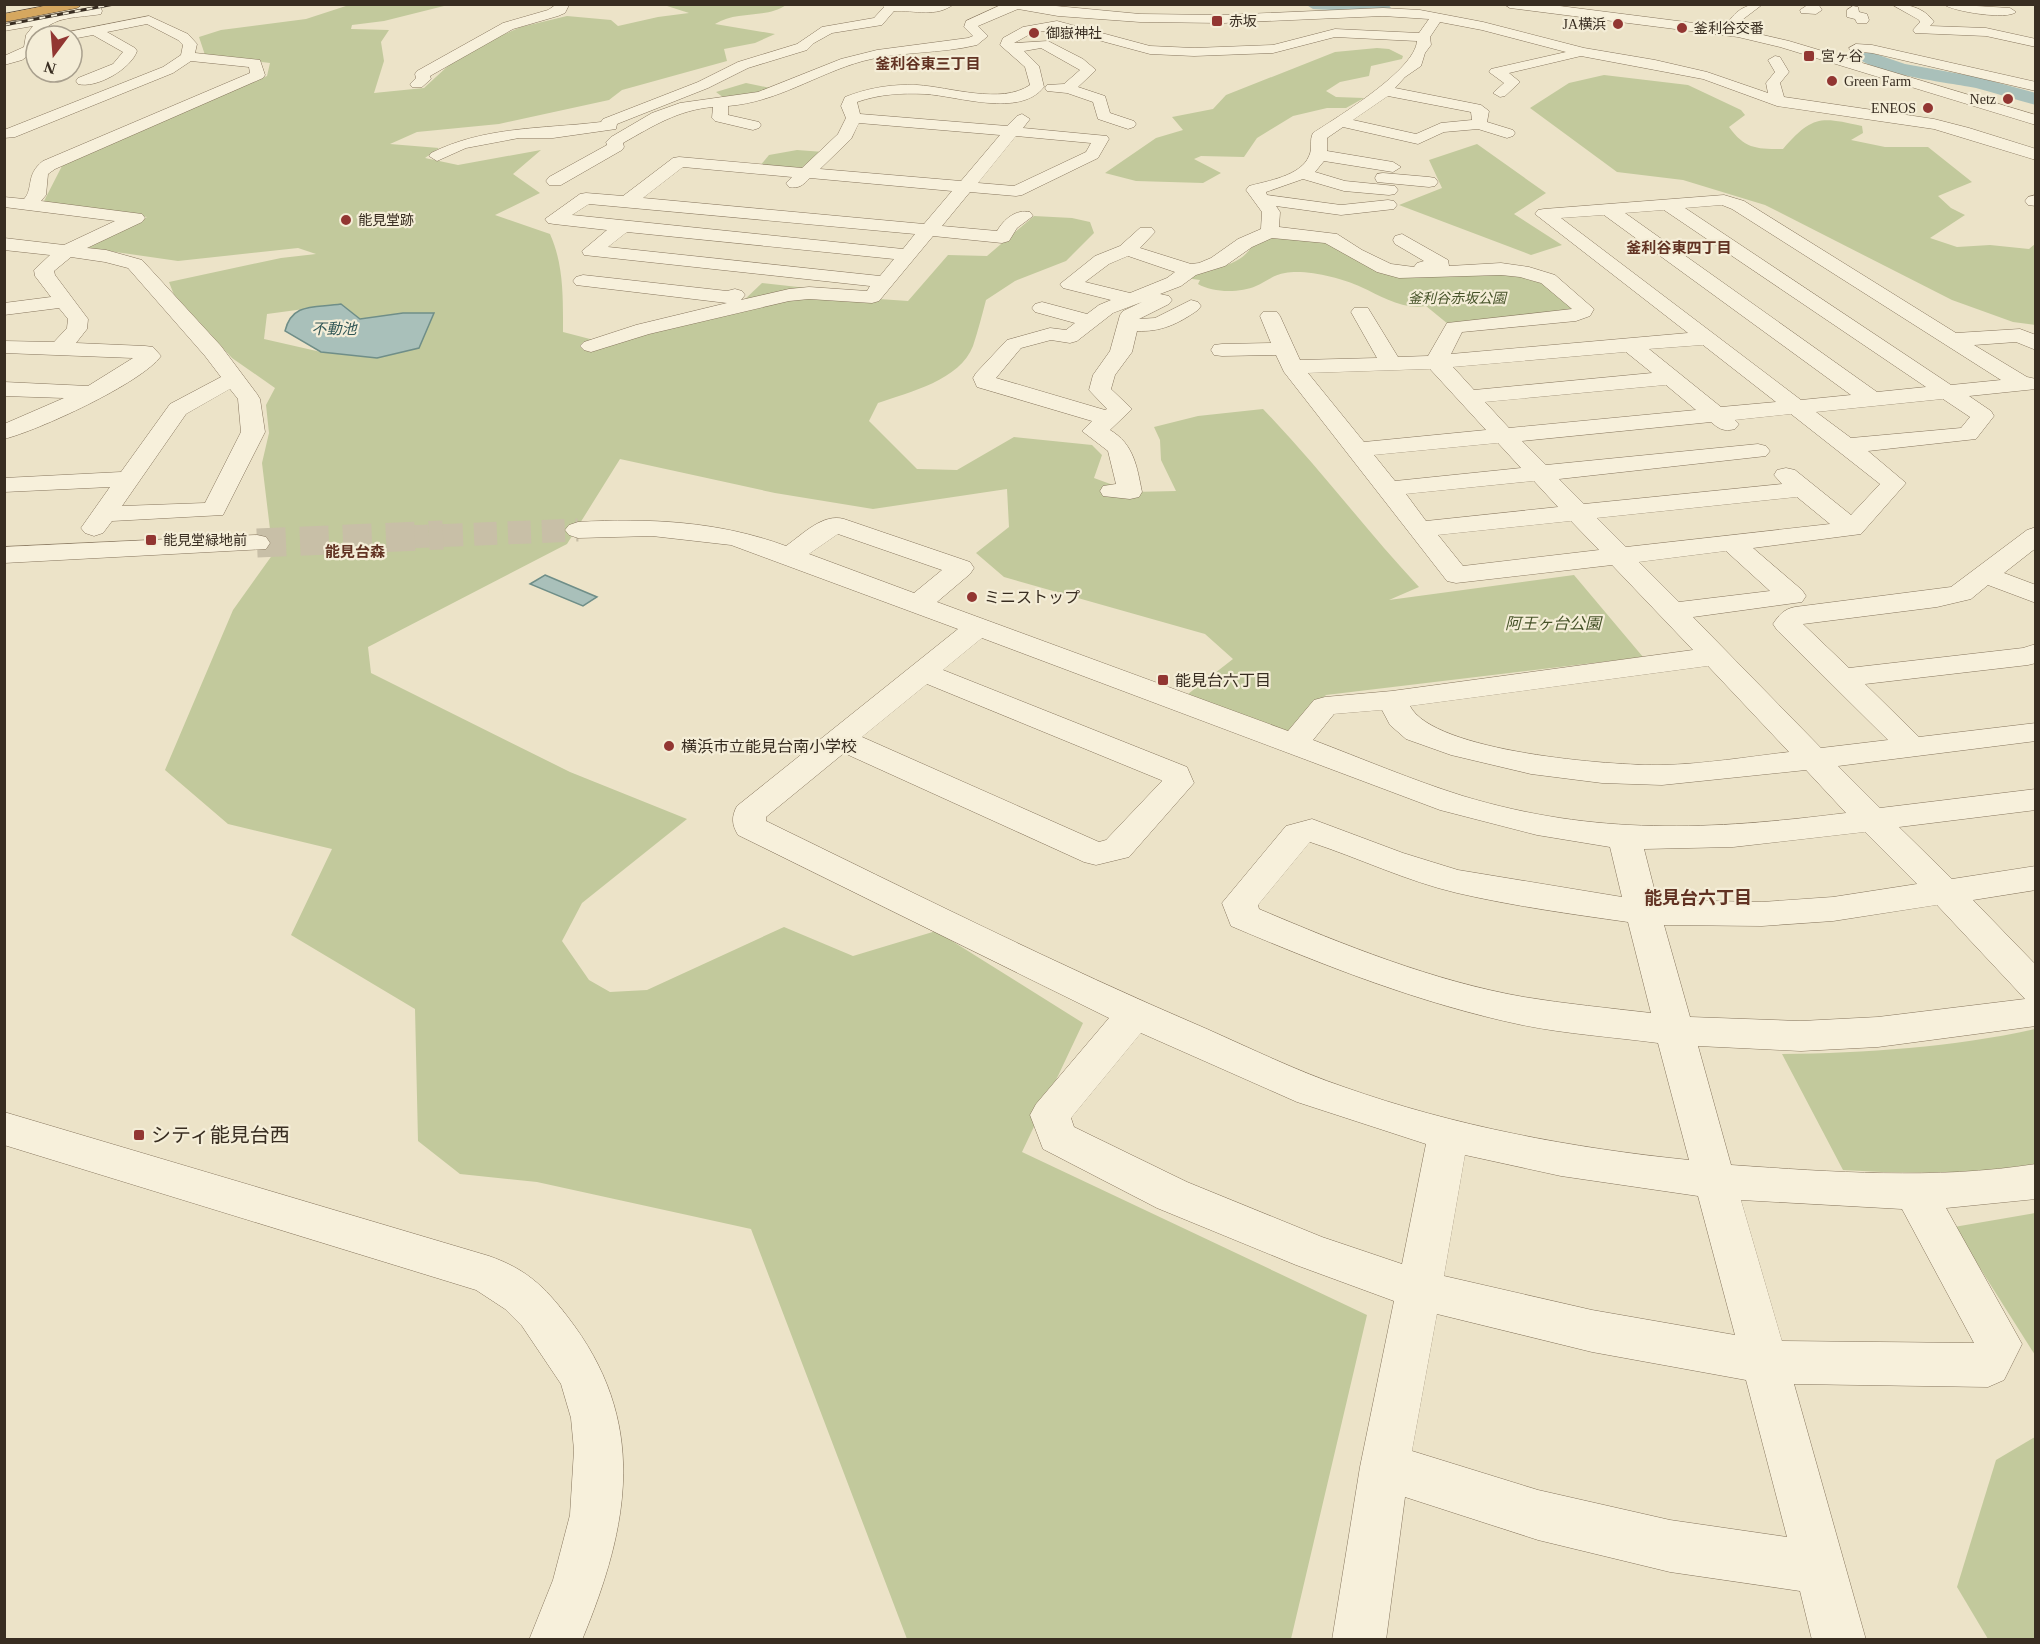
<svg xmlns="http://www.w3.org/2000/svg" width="2040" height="1644" font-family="'Times New Roman','Noto Sans JP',serif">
  <rect width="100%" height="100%" fill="#ece3c8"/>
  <g fill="#c2c99c" fill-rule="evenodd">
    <path d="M349,5H448L384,21L352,25L351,29L389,30L381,42L384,61L374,93L424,88L449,65L477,46L521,27L567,16L611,20L618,26L658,17L689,13L664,5H786C766,19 737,10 715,24L775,34L755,43L724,49L727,61L622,90L609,100L499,124L417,132L390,144L439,148L425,158L458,165L541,150L513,174L540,193L495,215L550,234C564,265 563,299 563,332L613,345L738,304L807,294L908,301L948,255L987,256L1034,216L1072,218L1090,222L1094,233L1066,261L1015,281L986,300C982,315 978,331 973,346C960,380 910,392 878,403L869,421L917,469L957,470L1014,437L1092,445L1102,455L1094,478L1132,492L1176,491L1161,460L1160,440L1154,427L1198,416L1263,409C1318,466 1365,529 1419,587L1389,600L1574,575L1643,657L1326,695L1286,733L1188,694L1233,659L1205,634L1004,577L976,553L1009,527L1007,489L873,509L775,493L620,459L567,544L368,647L371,673L570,772L687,819L582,903L562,941L589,980L610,992L647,990L784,927L853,956L936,931L1083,1023L1022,1152L1367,1315L1291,1639H907L751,1229L537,1182L460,1174L418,1141L415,1009L291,935L332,849L228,824L165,770L233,610L273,554L262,463L269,433L266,405L275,388L232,358L174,295L169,282L281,258L316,254L298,248L178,261L88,248L147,217L43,203L62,166L86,153L267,76L270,63L205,55L199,37L221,30L306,19ZM341,304L360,319L403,313L370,357L321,352L264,339L267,314Z"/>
    <polygon points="1377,48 1389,49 1403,56 1402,59 1371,66 1369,76 1340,82 1326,91 1336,97 1364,98 1346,108 1327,108 1293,116 1257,138 1244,157 1201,156 1194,159 1221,173 1203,183 1136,181 1105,173 1156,138 1183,130 1172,117 1213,109 1226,95 1335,52"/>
    <path d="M1604,75L1688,85L1741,110L1745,115L1729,127C1745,149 1756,149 1783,149C1813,115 1820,117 1862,126L1863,133L1851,140L1885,147H1928L1972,182L1938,196L1951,208L1965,215L1930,238L1957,247L1990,245L2029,249L2035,244V325L2013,322L1952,300L1765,205L1683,180L1617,172L1530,108L1569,83Z"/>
    <polygon points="746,83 780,90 728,101 716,92"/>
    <polygon points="1477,144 1546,193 1514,214 1562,245 1531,255 1399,205 1442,188 1429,160"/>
    <polygon points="797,150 824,152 803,171 759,167 769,155"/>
    <path d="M1277,236L1323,240L1367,265L1500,272L1542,280L1575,308L1571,312L1448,324L1426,306C1402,310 1381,296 1361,287C1342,278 1306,269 1285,273C1275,274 1265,282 1256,286C1240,293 1213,293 1198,284L1200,280L1185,278C1208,265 1239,271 1253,244Z"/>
    <polygon points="762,283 807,288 742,302"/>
    <path d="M2035,1029V1165C1971,1174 1908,1174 1843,1170L1782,1054C1865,1053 1955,1047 2035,1029Z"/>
    <polygon points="2035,1213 2035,1355 1954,1227"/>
    <polygon points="2035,1437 2035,1639 1988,1639 1957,1587 1996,1460"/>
  </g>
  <g fill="#a9c0ba" stroke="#6f8e88" stroke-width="1.5">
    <path d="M341,304L360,319L403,313H434L419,348L377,358L321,352L285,331C292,302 315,308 341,304Z"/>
    <polygon points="545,575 597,597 583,606 530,584"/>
  </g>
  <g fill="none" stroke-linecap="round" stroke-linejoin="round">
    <g fill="#a9c0ba" fill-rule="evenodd">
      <polygon points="1305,4 1388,4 1391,8 1383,13 1313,9"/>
      <path d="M1864,50L1905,64L1977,77L2036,93V105C2016,100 1996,93 1976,88C1952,83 1869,74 1855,55L1858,51Z"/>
    </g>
    <polyline stroke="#c8bfa7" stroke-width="23" stroke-dasharray="23 11" stroke-linecap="butt" points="406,537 578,530"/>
    <polyline stroke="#c8bfa7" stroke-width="29" stroke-dasharray="29 14" stroke-linecap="butt" points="257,543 443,535"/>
    <g stroke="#87765e" stroke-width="1">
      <g id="minor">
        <polygon points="557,4 569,5 565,13 558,16 513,29 430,76 431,79 422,87 412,87 410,84 416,78 415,74 417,71 503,23 548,10"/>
        <path d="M882,4H954C936,18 915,10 894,11L882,25L832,33L814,43L807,50L748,68L708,88L617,124L616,129L553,138H519L466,148L437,161L429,156L431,153C485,126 543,129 601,122L603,119L698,82L738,62L797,44L822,27L874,18L884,7Z"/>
        <path d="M1003,4H1035L1140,14L1223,15L1383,8L1420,10L1483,22L1584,48L1655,60L1707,72L1768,93L1766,83L1775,72L1768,60L1775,56L1780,57L1789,72L1780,83L1784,97L1934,119L1969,128L2036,149V160L1934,129L1777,106L1703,79L1581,56L1509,73L1520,82L1505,96L1500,97L1493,93L1504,83L1489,72L1491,69L1566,52L1482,30L1440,22L1430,37L1431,45L1425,53L1421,66L1405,77L1395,88L1481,105L1489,111L1487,122L1513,130L1515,133L1513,136L1507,138L1478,129L1444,132L1418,144L1343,127L1327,138V151L1393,162L1401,167L1393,172L1324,161L1315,172L1345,181L1395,186L1398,190L1395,194L1389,195L1344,191L1303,179L1266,192L1267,195L1341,205L1388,200L1394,201L1397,205L1394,209L1341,215L1276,206L1280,212L1279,227L1337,234L1362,250L1391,264L1414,267L1417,263L1424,261L1395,244L1393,240L1395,236L1402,234L1448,260L1449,266L1501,263L1529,267L1555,275L1594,309L1590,316L1576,321L1462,332L1451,354L1688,333L1535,214L1538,210L1544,209L1724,195L1744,201L1956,333L2020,329L2036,335V350L2016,342L1974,345L2027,377L2036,379V389L1969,396L1991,411L1994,416L1976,439L1868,451L1906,483L1861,534L1753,548L1802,590L1806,596L1802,602L1693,617L1821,748L1888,740L1777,630L1773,624C1779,615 1784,609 1795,607L1951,587L2027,530L2036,527V548L2004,573L2036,585V603L1988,585L1971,599L1937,607L1803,624L1849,668L2023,648L2036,644V663L2028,665L1865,684L1919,737L2036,723V741L1838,766L1880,808L2036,789V810L1899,827L1952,879L2036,866V890L1973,900L2036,965V1026L1878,1047L1801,1051L1698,1046L1731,1165C1833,1172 1934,1180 2036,1164V1199L1946,1208L2022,1344L2004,1380L1988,1387L1794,1384L1866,1640H1812L1800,1591L1670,1572L1538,1540L1405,1497L1386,1640H1332L1360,1467L1394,1301L1296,1265L1157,1208L1043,1149L1030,1115L1036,1104L1109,1018L738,835C732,825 731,817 737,806L958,629L731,545L652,536L578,538L569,535L565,530L569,525L578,522C649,518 718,521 786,546C803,534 823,513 844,519L970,562L974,568L970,574L937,602L1288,731L1314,700L1325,697L1392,691L1693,650L1612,565L1456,583L1447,581L1284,372L1276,355L1222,356L1214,355L1211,350L1214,345L1222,344L1271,343L1260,316L1263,312H1277L1280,316L1300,360L1377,358L1351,312L1354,308H1368L1398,357L1428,356L1447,323L1572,309L1541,283L1520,277L1501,275L1399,278L1377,272L1325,243L1272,238L1252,247L1225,266L1196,275L1181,286L1160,294L1169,296L1172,300L1169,304L1139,319L1155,318L1191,300L1198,302L1201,306L1198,310C1178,324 1161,332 1137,331L1132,352L1115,375L1111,389L1132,409L1110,430C1134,444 1137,467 1142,492L1139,497L1130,499L1103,496L1100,491L1103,486L1116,484L1108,451L1082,431L1092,421L977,387L973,378L976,373L1007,340L1050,328L1066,330L1075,323L1035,312L1032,308L1035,304L1042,302L1087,314L1099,305L1111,300L1063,288L1060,284L1095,256L1120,246L1140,228H1152L1155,232L1140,248L1191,264L1199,263L1211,258L1238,239L1261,229L1262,212L1246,190L1249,186C1267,181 1301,176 1309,156C1313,148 1309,140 1313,133C1339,116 1415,70 1417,41L1335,37L1273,53L1194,56L1150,54L1057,29L1032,33L1014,43L1048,41L1083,59L1096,70L1078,87L1105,96L1110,113L1134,121L1136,124L1134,127L1128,129L1098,119L1093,102L1067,93L1047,91L1045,88L1047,85L1064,84L1080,70L1041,48L1024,51L1039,66L1044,87C1020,118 958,96 925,94C901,93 880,94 857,102L860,114L1007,126L1017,116L1022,114L1030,119L1023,128L1107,136L1109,139L1098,158L1022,195L1016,196L970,192L942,226L997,231C1004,219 1016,209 1030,212L1033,216L1017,228L1009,241L1002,243L933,236L879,301L872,303L809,299L789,301L649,334L591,352L584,350L580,346L584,342L636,325L727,303L576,285L573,281L576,277L583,275L727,291L735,289L742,291L745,295L741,300L789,289L809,287L867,291L870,286L584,255L582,251L607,230L554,224L548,223L545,219L580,194L586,193L623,196L673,158L679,157L802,168L838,134L846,118L841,106L845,97C868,88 891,84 917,85C950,87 1001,105 1030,85L1025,67L1000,45L1003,38L1023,27L1057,21L1150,46L1194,48L1273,45L1335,29L1419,33L1429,19L1383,16L1223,23L1140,22L1058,16L1018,9L978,26L988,36L977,45C940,54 900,51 863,61C816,74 778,102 728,106V115L759,122L761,125L759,128L753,130L715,121L712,118L713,107C678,110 653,126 623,143L624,147L622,150L561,185H549L546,181L549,177L607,145L606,142L611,137L652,113L680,103L758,92L841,59L877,50L968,38L973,36L964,27L966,21ZM1388,96L1471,112L1472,120L1441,123L1416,134L1353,120ZM859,123L1000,135L961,181L820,169L851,139ZM1016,136L1091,143L1086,152L1014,186L978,183ZM683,167L792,177L786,183L789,187C799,189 803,185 810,178L952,191L924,224L643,198ZM589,204L915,234L903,249L572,215ZM1722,205L1732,209L2001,380L1951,385L1685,208ZM1664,210L1926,387L1877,392L1625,213ZM1604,215L1851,395L1801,400L1561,218ZM627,232L894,259L880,276L608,247ZM1128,256L1175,272L1167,278L1130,293L1085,282L1109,264ZM1142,302L1123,311L1120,315L1110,351L1093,375L1089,390L1107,409L1105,410L996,378L1021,348L1051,340L1070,343L1077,341L1113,313ZM1703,345L1776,402L1721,407L1649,349ZM1626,352L1652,373L1474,390L1453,367ZM1430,369L1486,430L1364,442L1308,373ZM1666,385L1696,410L1509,428L1485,402ZM1943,399L1970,417L1961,428L1851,438L1816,412ZM1791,414L1880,484L1851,515L1795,470L1786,468L1777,470L1774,475L1782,484L1584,504L1559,479L1766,456L1770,451L1766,446L1758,444L1546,465L1522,441L1711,422C1719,429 1724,432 1735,429L1739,424L1735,420ZM1498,443L1521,468L1395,481L1374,455ZM1534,481L1558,507L1426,521L1406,494ZM1797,497L1830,524L1626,547L1597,518ZM1571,521L1599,550L1463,566L1438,535ZM838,534L942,570L914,593L809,554ZM1726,551L1770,591L1679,602L1639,562ZM982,638L1440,810L1537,835L1610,847L1622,897L1458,870L1403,853L1312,819L1286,826L1222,903L1231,926C1325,966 1422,1004 1522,1025C1566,1034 1613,1037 1658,1043L1689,1160C1572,1148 1454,1126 1344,1087C1297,1071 1252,1049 1207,1029C1057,965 912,892 766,821V817L844,753L1084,862L1096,865L1129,857L1194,783L1187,767L943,670ZM1708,666L1789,752C1747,757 1704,764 1662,765C1613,766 1433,752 1410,706ZM927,684L1161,780L1162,781L1106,840L1099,842L862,737ZM1382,710L1390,725L1406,739L1451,755L1531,774L1602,783L1662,785L1806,770L1846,813C1710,830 1596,836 1463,796C1412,780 1363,759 1313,740L1334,714ZM1865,832L1917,884L1833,897L1762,902L1657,900L1644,849L1733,847ZM1310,842C1359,858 1406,881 1457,893C1513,906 1571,914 1628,922L1651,1013C1609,1008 1566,1004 1524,997C1433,981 1344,945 1259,909L1258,905ZM1937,905L2025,999L1878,1017L1801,1021L1690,1017L1664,925L1762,926L1833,921ZM1141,1033L1297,1102L1426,1144L1402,1264L1322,1237L1187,1182L1074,1127L1071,1118ZM1465,1155L1561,1176L1698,1196L1735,1335L1592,1310L1444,1276ZM1741,1200L1902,1209L1974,1343L1782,1341ZM1437,1314L1592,1352L1746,1380L1787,1537L1670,1520L1538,1490L1412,1451Z"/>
        <path d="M1504,4H1544L1725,27C1735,11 1744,4 1763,4L1742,20L1737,29L1789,41L2036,115V125L1780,47L1738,37L1510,8Z"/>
        <polygon points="1805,4 1818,4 1822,10 1816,14 1801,13 1800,10 1806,6"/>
        <path d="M1891,4C1907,4 1924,7 1934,22L1930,26L1986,28L2036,39V47L1986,36L1915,33L1913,30L1920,22L1919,20Z"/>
        <path d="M1943,4L2010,8L2016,12C2008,20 1953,12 1943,4Z"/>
        <polygon points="1853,6 1858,7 1859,12 1867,14 1869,20 1867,23 1857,23 1855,19 1847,17 1847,10"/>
        <path d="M96,7L101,8L102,11L101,14C81,18 50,15 40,36H36V50L22,60L4,65V56L24,47L26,35L33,26L4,31V23Z"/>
        <path d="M149,16L188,34L197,44L195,53L260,60L265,75L263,78L55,169L48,174L46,195L41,201L142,214L145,218L142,222L87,248L106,250L142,260L221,346L257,394L260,399L265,432L223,515L112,521L103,533L94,536L85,533L81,528L110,487L4,492V478L121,472L170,404L221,377L205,356L128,268L105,262L71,257L54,271L55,275L88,319L87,329L76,343L145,346L153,347L161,356C142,383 37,431 4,439V424L64,398L4,396V382L88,386L133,358L4,353V341L54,342L67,328L68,319L59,308L4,315V303L51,297L35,276L34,270L50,255L4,250V238L64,245L115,221L4,207V197L24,199C34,188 25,175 43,161L250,73L249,67L191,61L173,73L15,137L4,138V130L163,67L181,55L183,45L178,40L147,24L107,32L135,48L137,51C131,69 96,89 78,84L76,81L78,78L113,64L123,52L93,35L72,39V36H61L63,33ZM230,389L238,399L241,432L205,503L122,506L186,414Z"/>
        <polygon points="1856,44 1872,45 2036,82 2036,91 1872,53 1851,51 1849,48"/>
        <polygon points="1383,173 1429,177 1435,178 1438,182 1435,186 1429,187 1377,182 1375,178 1377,174"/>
        <polygon points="2036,195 2036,206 2028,205 2025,201 2028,197"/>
        <polygon points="257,535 266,537 270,543 266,549 4,563 4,547"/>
        <path d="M4,1112L489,1256C526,1269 544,1286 567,1316C649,1421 630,1524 582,1640H529L553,1580L570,1515L574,1450L571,1418L561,1384L522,1326L505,1309L476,1290L4,1145Z"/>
      </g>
    </g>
    <g stroke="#554432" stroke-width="1">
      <polygon id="highway" points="54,4 83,4 77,8 4,22 4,14"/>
    </g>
    <use href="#minor" fill="#f7f0db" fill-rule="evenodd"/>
    <use href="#highway" fill="#d5a75f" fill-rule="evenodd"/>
    <g stroke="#382d21" stroke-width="3">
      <polyline id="rail" points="4,25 114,4"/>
    </g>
    <use href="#rail" stroke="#f4edd7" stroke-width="2" stroke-dasharray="6" stroke-linecap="butt"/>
  </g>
  <g fill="#923632" stroke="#f4edd7" stroke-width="2">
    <rect x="1211" y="15" width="12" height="12" rx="3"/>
    <circle cx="1618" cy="24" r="6"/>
    <circle cx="1682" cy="28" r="6"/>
    <circle cx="1034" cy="33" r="6"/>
    <rect x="1803" y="50" width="12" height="12" rx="3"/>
    <circle cx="1832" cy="81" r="6"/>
    <circle cx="2008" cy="99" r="6"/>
    <circle cx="1928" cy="108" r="6"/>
    <circle cx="346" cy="220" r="6"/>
    <rect x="145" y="534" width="12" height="12" rx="3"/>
    <circle cx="972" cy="597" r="6"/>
    <rect x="1157" y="674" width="12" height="12" rx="3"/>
    <circle cx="669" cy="746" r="6"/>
    <rect x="133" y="1129" width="12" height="12" rx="3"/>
  </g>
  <g text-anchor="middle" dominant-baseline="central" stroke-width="4.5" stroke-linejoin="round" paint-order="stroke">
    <g font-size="14" fill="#382d21" stroke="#f4edd7" text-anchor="start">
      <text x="1229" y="21">赤坂</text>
      <text x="1606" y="24" text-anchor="end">JA横浜</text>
      <text x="1694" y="28">釜利谷交番</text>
      <text x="1046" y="33">御嶽神社</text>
      <text x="1821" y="56">宮ヶ谷</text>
      <text x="1844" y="81">Green Farm</text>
      <text x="1996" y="99" text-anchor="end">Netz</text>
      <text x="1916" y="108" text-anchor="end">ENEOS</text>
      <text x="358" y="220">能見堂跡</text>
      <text x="163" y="540">能見堂緑地前</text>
    </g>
    <g font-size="14" font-style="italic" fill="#465329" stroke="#f4edd7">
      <text x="1457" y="298">釜利谷赤坂公園</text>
    </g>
    <g font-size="15" font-weight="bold" fill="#623323" stroke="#f4edd7">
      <text x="928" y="64">釜利谷東三丁目</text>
      <text x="1679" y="248">釜利谷東四丁目</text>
      <text x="355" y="552">能見台森</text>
    </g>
    <g font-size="15" font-style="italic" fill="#315756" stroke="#f4edd7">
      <text x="334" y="329">不動池</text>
    </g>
    <g font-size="16" fill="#382d21" stroke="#f4edd7" text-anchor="start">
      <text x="984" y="597">ミニストップ</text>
      <text x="1175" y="680">能見台六丁目</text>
      <text x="681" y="746">横浜市立能見台南小学校</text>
    </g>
    <g font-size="16" font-style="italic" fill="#465329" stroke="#f4edd7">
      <text x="1553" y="623">阿王ヶ台公園</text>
    </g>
    <g font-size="18" font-weight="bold" fill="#623323" stroke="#f4edd7">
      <text x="1698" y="898">能見台六丁目</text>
    </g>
    <g font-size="20" fill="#382d21" stroke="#f4edd7" text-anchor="start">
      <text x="151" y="1135">シティ能見台西</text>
    </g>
  </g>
  <rect width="2040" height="1644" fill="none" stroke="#382d21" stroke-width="12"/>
  <g transform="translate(54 54) rotate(196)"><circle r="28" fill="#f4edd7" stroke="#a9a08e" stroke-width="1.5"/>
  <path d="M0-4.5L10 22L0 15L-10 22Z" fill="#923632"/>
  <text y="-9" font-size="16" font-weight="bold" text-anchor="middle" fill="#382d21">N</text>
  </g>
</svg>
